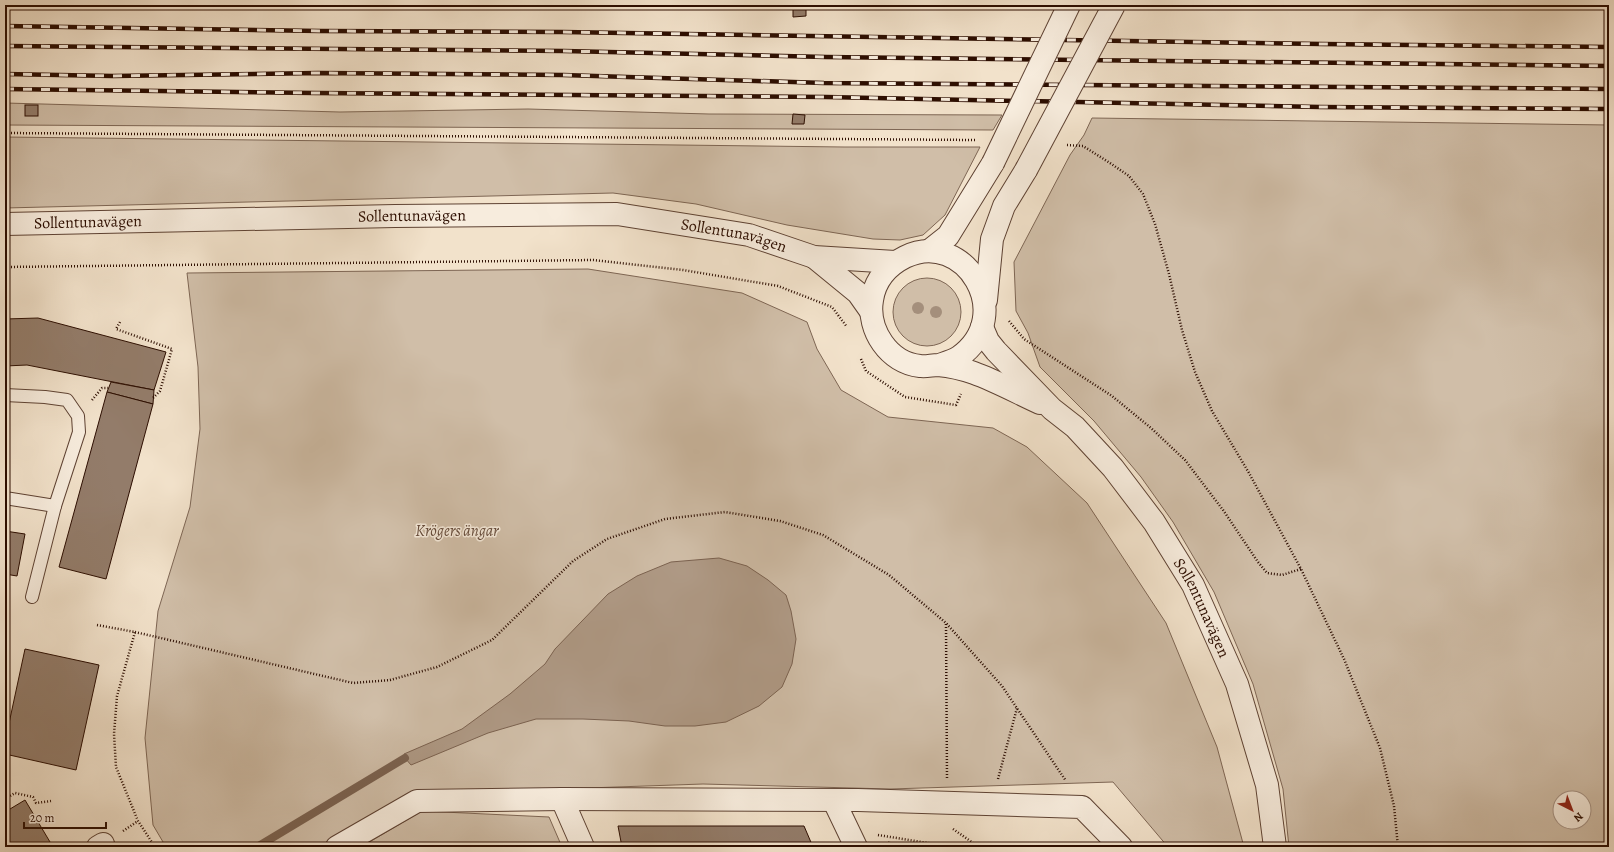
<svg xmlns="http://www.w3.org/2000/svg" width="1614" height="852" font-family="Alegreya,serif">
  <rect width="100%" height="100%" fill="#f2e2cb"/>
  <filter id="stains"><feTurbulence type="fractalNoise" baseFrequency=".005" numOctaves="4"/><feColorMatrix values="0 0 0 0 .2 0 0 0 0 .09 0 0 0 0 .02 0 0 0 .5 -.17"/></filter>
  <radialGradient id="worn" r=".72"><stop offset=".6" stop-color="#630" stop-opacity="0"/><stop offset="1" stop-color="#630" stop-opacity=".3"/></radialGradient>
  <g fill="#d0bea8" stroke="#7e6654" fill-rule="evenodd">
    <polygon points="5,103 340,112 528,109 709,114 1002,115 993,130 5,125"/>
    <path d="M1092,118L1609,125V847H1289L1283,789L1253,684L1214,592L1173,522L1141,477L1094,421L1040,367L1028,333L1016,311L1014,262L1070,155L1084,135ZM1560,798H1584V822H1560Z"/>
    <polygon points="5,137 844,147 980,147 945,215 923,235 900,240 873,239 787,225 696,204 613,193 5,208"/>
    <polygon points="588,269 742,293 807,322 817,349 841,390 888,417 993,428 1027,447 1087,503 1166,623 1217,747 1244,847 1168,847 1113,782 890,789 703,784 414,794 323,847 166,847 153,825 145,738 158,611 190,507 200,429 198,367 187,273"/>
    <circle cx="927" cy="312" r="34"/>
    <polygon points="422,811 549,817 562,847 469,847 467,844 455,847 361,847"/>
  </g>
  <polygon fill="#af9a86" stroke="#7b6250" points="719,558 747,566 768,580 786,595 791,611 796,639 792,664 782,687 759,706 726,722 695,726 665,726 629,721 583,719 536,719 488,733 411,765 405,758 404,754 462,729 510,694 545,664 555,649 608,594 637,576 671,562"/>
  <g fill="none" stroke-linecap="round" stroke-linejoin="round">
    <polyline stroke="#7b6250" stroke-width="8" points="257,847 405,758"/>
  </g>
  <g fill="#937c6a" stroke="#2c0d00">
    <polygon points="793,5 806,5 806,16 793,17"/>
    <rect x="25" y="105" width="13" height="11"/>
    <polygon points="793,114 805,115 804,124 792,124"/>
    <polygon points="38,318 166,352 154,390 27,365 5,366 5,319"/>
    <polygon points="111,382 154,390 153,404 107,392"/>
    <polygon points="107,392 153,404 106,579 59,567"/>
    <polygon points="5,531 25,534 17,576 5,574"/>
    <polygon points="25,649 99,665 76,770 5,754 5,742"/>
    <polygon points="25,800 53,847 5,847 5,812"/>
    <polygon points="618,826 804,826 813,847 622,847"/>
    <polygon points="888,842 915,847 890,847"/>
  </g>
  <g fill="none" stroke-linecap="round" stroke-linejoin="round">
    <g stroke="#5e4233" stroke-width="14">
      <g id="service">
        <polyline points="5,395 45,397 67,400 78,416 79,432 55,506 32,597"/>
        <polyline points="5,498 55,506"/>
      </g>
    </g>
    <g stroke="#5e4233" stroke-width="24">
      <g id="minor">
        <polyline points="562,799 583,847"/>
        <polyline points="834,801 856,847"/>
        <polyline points="98,847 103,844"/>
        <polyline points="337,847 417,801 562,799 858,800 1082,807 1121,847"/>
      </g>
    </g>
    <g stroke="#5e4233" stroke-width="24">
      <g id="tertiary">
        <path id="s1" d="M5,224L395,216L617,214L749,235L814,257L895,262"/>
        <polyline points="929,251 948,236 993,163"/>
        <polyline points="814,257 858,293 870,310"/>
        <polyline points="986,300 992,239 1004,206 1026,170"/>
        <path id="s2" d="M982,327L988,341L996,351L1052,409L1075,427L1113,468L1154,522L1193,585L1237,684L1267,785L1275,847"/>
        <path d="M939,365C945,363 953,361 959,357C1018,315 964,228 905,257C887,266 875,280 872,300C867,330 889,363 920,366C926,367 932,365 938,365C949,366 963,369 974,373C996,381 1018,393 1040,403"/>
      </g>
    </g>
    <g stroke="#2c0d00" stroke-width="2.5" stroke-dasharray="1 2" stroke-linecap="butt">
      <polyline points="5,133 976,140"/>
      <polyline points="1067,145 1083,146 1110,163 1129,176 1143,194 1155,224 1169,274 1182,330 1195,372 1212,411 1249,473 1301,569 1344,659 1380,748 1394,806 1398,847"/>
      <polyline points="5,267 593,260 683,270 778,286 832,307 847,327"/>
      <polyline points="1009,321 1024,339 1112,396 1151,428 1185,460 1223,510 1258,562 1267,573 1282,575 1301,569"/>
      <polyline points="120,322 116,329 172,349 160,391 153,398"/>
      <polyline points="861,359 866,371 905,397 956,405 961,394"/>
      <polyline points="92,400 102,388 108,388"/>
      <polyline points="946,624 947,779"/>
      <polyline points="97,625 135,632 117,696 114,734 116,767 138,821 155,847"/>
      <polyline points="135,632 353,683 390,680 437,667 492,640 573,561 607,539 665,519 725,512 780,521 823,535 889,575 946,623 1002,686 1066,781"/>
      <polyline points="998,779 1017,708"/>
      <polyline points="5,799 15,793 33,797 36,803 51,801"/>
      <polyline points="953,829 979,847"/>
      <polyline points="123,831 138,821"/>
      <polyline points="878,835 953,847"/>
    </g>
    <use href="#service" stroke="#f7ecdd" stroke-width="12"/>
    <use href="#minor" stroke="#f7ecdd" stroke-width="22"/>
    <use href="#tertiary" stroke="#f7ecdd" stroke-width="22"/>
    <g stroke="#2c0d00" stroke-width="4.5">
      <g id="rail">
        <polyline points="5,26 320,31 563,32 1322,44 1609,47"/>
        <polyline points="5,46 564,51 826,57 1609,66"/>
        <polyline points="5,74 113,76 318,73 563,75 824,83 1609,89"/>
        <polyline points="5,89 315,93 826,97 1320,107 1609,109"/>
      </g>
    </g>
    <use href="#rail" stroke="#f7ecdd" stroke-width="3" stroke-dasharray="9" stroke-linecap="butt"/>
    <g stroke="#5e4233" stroke-width="24" stroke-linecap="butt">
      <g id="tertiary-bridge">
        <polyline points="993,163 1069,5"/>
        <polyline points="1026,170 1114,5"/>
      </g>
    </g>
    <use href="#tertiary-bridge" stroke="#f7ecdd" stroke-width="22"/>
  </g>
  <g fill="#a48f7c">
    <circle cx="918" cy="308" r="6"/>
    <circle cx="936" cy="312" r="6"/>
  </g>
  <g text-anchor="middle" dominant-baseline="central" stroke-width="3" stroke-linejoin="round" paint-order="stroke">
    <g font-size="16" fill="#2c0d00" stroke="#f7ecdd">
      <text stroke="none"><textPath href="#s1" startOffset="407">Sollentunavägen</textPath></text>
      <text stroke="none"><textPath href="#s1" startOffset="83">Sollentunavägen</textPath></text>
      <text stroke="none"><textPath href="#s1" startOffset="731">Sollentunavägen</textPath></text>
      <text stroke="none"><textPath href="#s2" startOffset="360">Sollentunavägen</textPath></text>
    </g>
    <g font-size="16" font-style="italic" fill="#654b3b" stroke="#f7ecdd">
      <text x="457" y="531">Krögers ängar</text>
    </g>
  </g>
  <rect width="1614" height="852" fill="none" stroke="#f2e2cb" stroke-width="20"/>
  <rect x="6" y="6" width="1602" height="840" fill="none" stroke="#2c0d00" stroke-width="2"/>
  <rect x="10" y="10" width="1594" height="832" fill="none" stroke="#2c0d00"/>
  <g transform="translate(1572 810) rotate(138)"><circle r="19" fill="#f7ecdd" stroke="#a69385"/>
  <path d="M0-3L7 15L0 10L-7 15Z" fill="#8f2418"/>
  <text y="-6" font-size="11" font-weight="bold" text-anchor="middle" fill="#2c0d00">N</text>
  </g>
  <path d="M24 822v6h82v-6" fill="none" stroke="#2c0d00" stroke-width="2"/>
  <text x="30" y="822" font-size="12" fill="#2c0d00" stroke="#f7ecdd" stroke-width="3" paint-order="stroke">20 m</text>
  <rect width="100%" height="100%" filter="url(#stains)"/>
  <rect width="100%" height="100%" fill="url(#worn)"/>
</svg>
